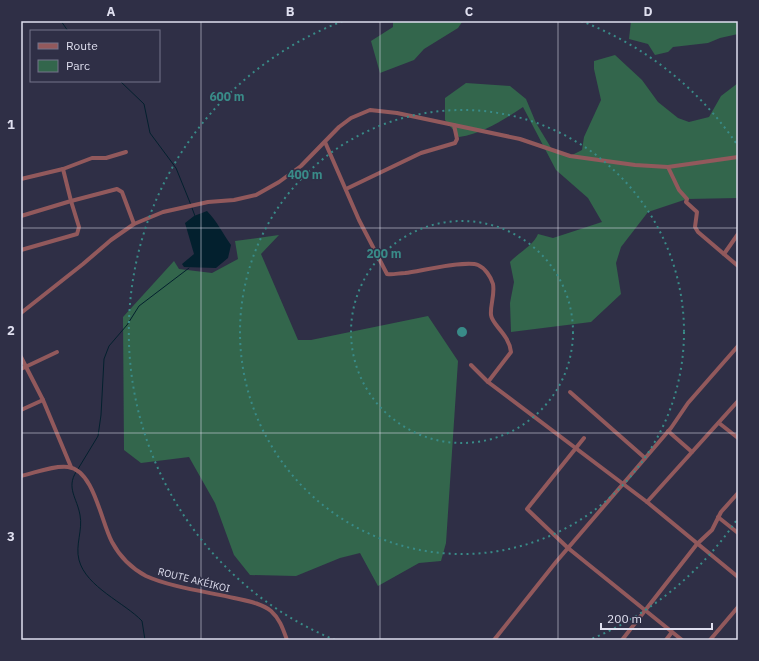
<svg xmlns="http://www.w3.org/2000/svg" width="759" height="661" font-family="'IBM Plex Sans',sans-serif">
  <rect width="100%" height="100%" fill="#2f2f46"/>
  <g fill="#33664c">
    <polygon points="393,21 461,21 462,22 458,28 424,49 414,60 380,73 371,41 393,27"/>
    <polygon points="631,21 738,21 738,34 720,38 708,43 673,47 668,52 655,55 648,44 629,39"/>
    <path d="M615,55L642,80L658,102L678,118L689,122L709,117L721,96L738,83V198L687,199L648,212L621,247L616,263L621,294L591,322L511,332L510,303L514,282L510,262C518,253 534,245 538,234L553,238L602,222L588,198L556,170L523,107C503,120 484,133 459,137L445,120V98L466,83L510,86L526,99L536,123L553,151L570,156L582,150L584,137L601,100L594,69V61Z"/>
    <polygon points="279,235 261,254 298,340 311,340 428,316 458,361 446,543 441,561 419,563 378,586 360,553 340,558 296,576 250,575 234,555 215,503 189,457 141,463 124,450 123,317 174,261 179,269 212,273 238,259 235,241"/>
  </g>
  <path fill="#03202e" d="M207,211C217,221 223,234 231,245L228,258L216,268L184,267L182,264L194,254L185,223L194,216Z"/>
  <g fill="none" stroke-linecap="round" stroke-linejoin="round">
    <g stroke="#03202e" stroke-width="1">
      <polyline points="61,21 68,31"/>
      <polyline points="120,81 144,104 150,133 176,168 191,205"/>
      <polyline points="192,208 195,216"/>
      <polyline points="78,469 98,436 101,415 104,359 109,346 127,325 139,306 189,268"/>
      <path d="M76,472C66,488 77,498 80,515C83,530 75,545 79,560C86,587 125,603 142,621L145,640"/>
    </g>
    <g stroke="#92595c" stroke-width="4">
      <path d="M325,142L359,220L387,274C393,275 399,273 405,273C421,271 466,260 478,265C485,268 491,277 493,284C495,295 490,305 491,315C492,325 509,334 511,352L488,382"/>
      <polyline points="668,167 679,190 687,199 686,202 697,212 695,227 698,232 738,266"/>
      <polyline points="21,179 63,169 92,158 106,158 126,152"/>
      <polyline points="346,189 421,153 455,143 457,139 454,125"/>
      <polyline points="21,216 71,201 63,169"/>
      <polyline points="21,250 77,234 79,227 71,201 117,189 122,192 134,224"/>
      <polyline points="724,254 738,234"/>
      <polyline points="21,313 83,264 111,240 134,224 163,212 208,202 234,200 256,195 279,182 301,166 339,127 351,118 370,110 397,113 520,139 570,156 635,165 668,167 738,157"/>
      <polyline points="21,357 43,400 71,467"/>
      <polyline points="471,365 488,382 647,502 738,577"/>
      <polyline points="21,369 57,352"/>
      <polyline points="570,392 645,458"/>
      <polyline points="21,410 43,400"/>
      <polyline points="719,423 738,438"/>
      <polyline points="668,431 692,452"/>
      <polyline points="584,438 527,509 568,548 682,640"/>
      <path d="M21,476C35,473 54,465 68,467C94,470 101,522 112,542C120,557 131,568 146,576C170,587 208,592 234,598C247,601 261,603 271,611C280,619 283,629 287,640"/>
      <polyline points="647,502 738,401"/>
      <polyline points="718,517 738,533"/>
      <polyline points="494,640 556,562 671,428 688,403 738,346"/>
      <polyline points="622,640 697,544 712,530 721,512 738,493"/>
      <polyline points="666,640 672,632"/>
      <polyline points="710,640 738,607"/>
    </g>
  </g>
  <path fill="none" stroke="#dfdfef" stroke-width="1" stroke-opacity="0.55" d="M201,21V640M380,21V640M558,21V640M21,228H738M21,433H738"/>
  <g fill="none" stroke="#398b88" stroke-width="2" stroke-dasharray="2 4">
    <circle cx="462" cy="332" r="111"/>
    <circle cx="462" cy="332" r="222"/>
    <path d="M736 521A333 333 0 0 1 589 640M335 640A333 333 0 0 1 343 21M581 21A333 333 0 0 1 736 143"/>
  </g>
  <g text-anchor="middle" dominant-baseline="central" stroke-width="3" stroke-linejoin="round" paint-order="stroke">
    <g font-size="10" fill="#dfdfef" stroke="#2f2f46">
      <text transform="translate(194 580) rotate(14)">ROUTE AKÉIKOI</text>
    </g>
  </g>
  <circle cx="462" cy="332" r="6" fill="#398b88" stroke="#2f2f46" stroke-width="2"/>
  <g font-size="12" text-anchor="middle" font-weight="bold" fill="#398b88" stroke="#2f2f46" stroke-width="3" stroke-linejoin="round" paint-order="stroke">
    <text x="227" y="101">600 m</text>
    <text x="305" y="179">400 m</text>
    <text x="384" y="258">200 m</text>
  </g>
  <rect width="759" height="661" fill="none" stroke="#2f2f46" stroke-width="44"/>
  <rect x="30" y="30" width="130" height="52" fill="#2f2f46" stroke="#75758a"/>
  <rect x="38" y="43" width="20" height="6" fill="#92595c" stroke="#75758a"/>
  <text x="66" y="50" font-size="12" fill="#dfdfef">Route</text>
  <rect x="38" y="60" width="20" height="12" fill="#33664c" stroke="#75758a"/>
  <text x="66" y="70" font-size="12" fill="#dfdfef">Parc</text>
  <path d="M601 623v6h111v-6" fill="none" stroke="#dfdfef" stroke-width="2"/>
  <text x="607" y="623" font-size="12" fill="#dfdfef" stroke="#2f2f46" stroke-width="3" paint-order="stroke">200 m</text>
  <rect x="22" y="22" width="715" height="617" fill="none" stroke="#dfdfef" stroke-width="1.5"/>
  <g font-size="13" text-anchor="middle" font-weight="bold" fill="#dfdfef">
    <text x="111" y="16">A</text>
    <text x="290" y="16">B</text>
    <text x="469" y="16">C</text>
    <text x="648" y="16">D</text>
    <text x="11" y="129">1</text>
    <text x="11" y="335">2</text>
    <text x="11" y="541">3</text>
  </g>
</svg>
